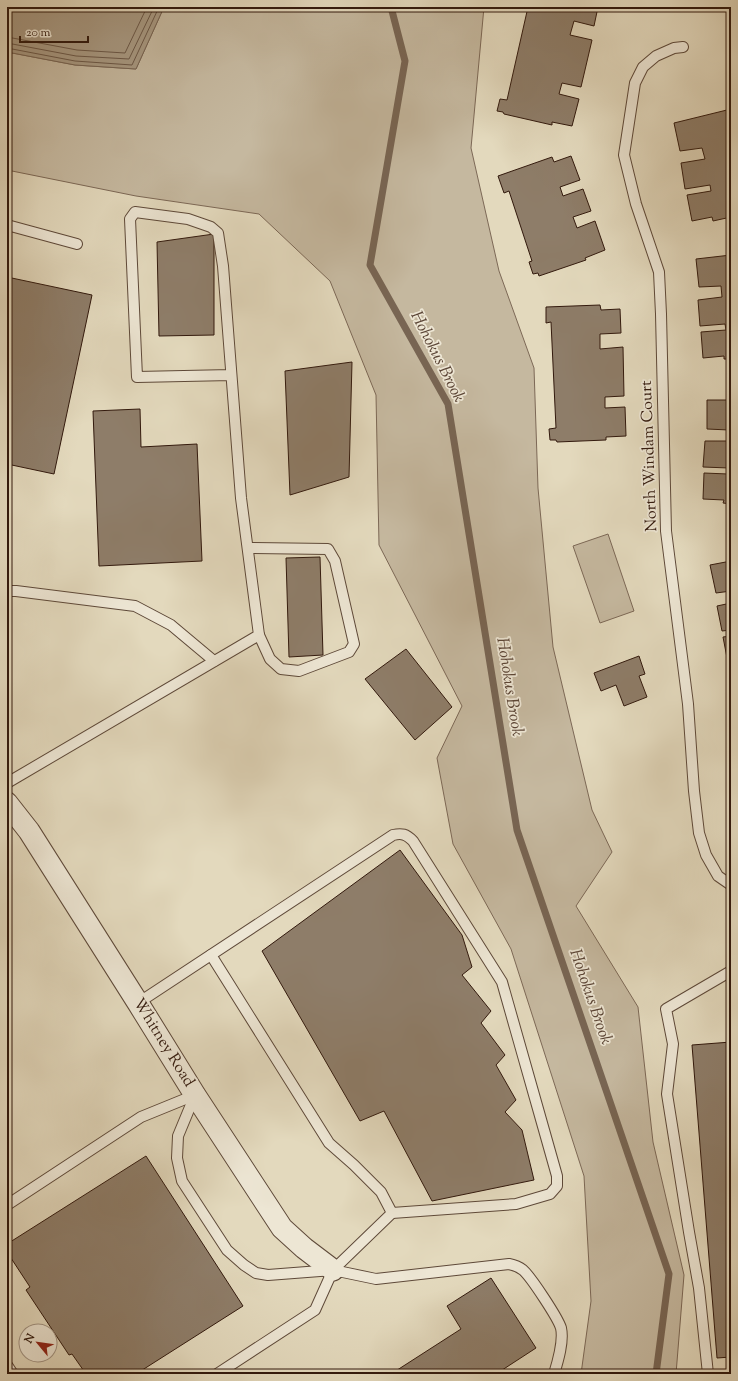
<svg xmlns="http://www.w3.org/2000/svg" width="738" height="1381" font-family="'Sorts Mill Goudy',serif">
  <rect width="100%" height="100%" fill="#e3d9bd"/>
  <filter id="stains"><feTurbulence type="fractalNoise" baseFrequency=".005" numOctaves="4"/><feColorMatrix values="0 0 0 0 .2 0 0 0 0 .09 0 0 0 0 .02 0 0 0 .5 -.17"/></filter>
  <radialGradient id="worn" r=".72"><stop offset=".6" stop-color="#630" stop-opacity="0"/><stop offset="1" stop-color="#630" stop-opacity=".3"/></radialGradient>
  <g fill="#c5b89f" stroke="#7c6856">
    <polygon points="164,7 484,7 471,148 499,271 534,368 538,488 553,647 592,810 612,852 576,906 638,1007 653,1142 684,1275 676,1374 581,1374 591,1301 584,1176 511,949 453,844 437,758 462,706 379,545 376,395 330,281 259,214 136,196 7,170 7,52 75,65 136,69"/>
    <polygon points="608,534 634,611 600,623 573,546"/>
  </g>
  <polygon fill="#a79881" stroke="#786553" points="7,7 164,7 136,69 75,65 7,52"/>
  <g fill="none" stroke-linecap="round" stroke-linejoin="round">
    <g stroke="#6c5847" stroke-width="1">
      <polyline points="7,37 77,50 125,53 147,7"/>
      <polyline points="7,43 76,56 129,59 154,7"/>
      <polyline points="7,48 75,61 132,65 159,7"/>
    </g>
    <polyline stroke="#786553" stroke-width="7" points="391,7 405,61 370,265 448,404 517,830 669,1274 656,1374"/>
  </g>
  <g fill="#8e7d69" stroke="#32190d">
    <polygon points="528,7 598,7 594,26 574,21 570,35 592,40 581,87 562,83 559,94 579,99 572,126 552,122 552,125 504,114 503,112 497,111 500,99 507,100"/>
    <polygon points="731,109 731,217 713,221 712,217 692,221 687,195 711,191 710,185 685,189 681,163 705,159 702,148 680,151 674,123"/>
    <polygon points="571,156 580,180 560,187 563,196 583,189 591,211 573,217 577,228 595,221 605,250 585,258 586,260 539,276 538,273 533,274 529,262 532,261 509,191 504,193 498,176 552,157 554,162"/>
    <polygon points="214,234 214,335 159,336 157,242"/>
    <polygon points="731,255 731,359 724,359 724,356 703,358 701,332 726,330 725,324 700,326 698,300 722,297 721,286 699,287 696,259"/>
    <polygon points="7,277 92,295 54,474 7,464"/>
    <polygon points="600,305 601,310 620,309 621,333 600,334 600,349 623,347 624,396 605,397 605,408 625,407 626,436 606,437 606,440 557,442 556,440 550,440 549,429 556,428 551,322 546,323 546,307"/>
    <polygon points="352,362 349,477 290,495 285,371"/>
    <polygon points="707,400 731,400 731,504 723,503 724,500 703,499 704,473 728,474 729,468 703,467 705,441 729,441 729,430 707,429"/>
    <polygon points="140,409 141,447 197,444 202,561 99,566 93,411"/>
    <polygon points="320,557 323,655 289,657 286,558"/>
    <polygon points="731,561 731,591 716,593 710,565"/>
    <polygon points="731,603 731,630 722,631 717,606"/>
    <polygon points="731,636 731,662 728,663 723,637"/>
    <polygon points="406,649 452,707 415,740 365,679"/>
    <polygon points="639,656 645,674 639,676 647,697 624,706 616,685 601,691 594,673"/>
    <rect x="729" y="700" width="2" height="29"/>
    <rect x="729" y="742" width="2" height="26"/>
    <rect x="728" y="773" width="3" height="28"/>
    <polygon points="400,850 462,935 472,967 462,975 491,1011 481,1023 505,1055 496,1065 516,1100 505,1112 522,1130 534,1180 432,1201 384,1111 360,1121 262,951"/>
    <polygon points="731,1042 731,1357 717,1358 692,1045"/>
    <polygon points="146,1156 243,1306 136,1374 86,1374 72,1354 69,1355 26,1290 30,1287 7,1252 7,1244"/>
    <polygon points="491,1278 536,1348 496,1374 391,1374 461,1329 447,1306"/>
  </g>
  <g fill="none" stroke-linecap="round" stroke-linejoin="round">
    <g stroke="#5e4939" stroke-width="12">
      <g id="lane">
        <polyline points="683,47 674,48 656,56 643,67 635,83 624,155 636,204 659,272 661,314 666,531 688,704 694,791 699,833 706,855 718,876 731,885"/>
        <polyline points="7,225 77,244"/>
        <polyline points="248,548 328,549 335,561 354,644 349,652 299,671 281,669 270,659 259,635"/>
        <polyline points="7,591 16,591 135,606 171,625 214,661"/>
        <polyline points="7,783 259,635 241,498 223,266 218,233 211,227 188,219 135,212 130,219 137,377 231,375"/>
        <polyline points="211,955 329,1143 354,1165 381,1192 392,1213 333,1270 315,1310 217,1374"/>
        <path d="M138,1003L393,835C402,833 406,834 413,841L502,982L544,1130L557,1176V1186L550,1194L516,1204L392,1213"/>
        <path d="M195,1095L178,1136L177,1158L182,1181L227,1250L244,1265L256,1273L268,1275L333,1270L376,1279L509,1264C514,1265 518,1266 523,1270C531,1277 558,1318 561,1328C564,1341 558,1361 554,1374"/>
        <polyline points="7,1205 141,1117 195,1095"/>
        <polyline points="7,1365 13,1374"/>
        <polyline points="708,1374 699,1288 689,1232 667,1094 673,1044 666,1009 731,971"/>
      </g>
    </g>
    <g stroke="#5e4939" stroke-width="23">
      <polyline id="street" points="7,803 29,831 138,1003 195,1095 282,1228 304,1248 333,1270"/>
    </g>
    <use href="#lane" stroke="#ede6d4" stroke-width="10"/>
    <use href="#street" stroke="#ede6d4" stroke-width="21"/>
  </g>
  <g text-anchor="middle" dominant-baseline="central" stroke-width="3.5" stroke-linejoin="round" paint-order="stroke">
    <g font-size="16" fill="#32190d" stroke="#ede6d4">
      <text transform="translate(650 456) rotate(-92)">North Windam Court</text>
      <text transform="translate(163 1043) rotate(58)">Whitney Road</text>
    </g>
    <g font-size="17" font-style="italic" fill="#5b4536" stroke="#ede6d4">
      <text transform="translate(437 357) rotate(63)">Hohokus Brook</text>
      <text transform="translate(509 687) rotate(81)">Hohokus Brook</text>
      <text transform="translate(590 997) rotate(71)">Hohokus Brook</text>
    </g>
  </g>
  <rect width="738" height="1381" fill="none" stroke="#e3d9bd" stroke-width="24"/>
  <rect x="8" y="8" width="722" height="1365" fill="none" stroke="#32190d" stroke-width="2"/>
  <rect x="12" y="12" width="714" height="1357" fill="none" stroke="#32190d"/>
  <g transform="translate(38 1343) rotate(299)"><circle r="19" fill="#ede6d4" stroke="#a29484"/>
  <path d="M0-3L7 15L0 10L-7 15Z" fill="#8f2418"/>
  <text y="-6" font-size="11" font-weight="bold" text-anchor="middle" fill="#32190d">N</text>
  </g>
  <path d="M20 36v6h68v-6" fill="none" stroke="#32190d" stroke-width="2"/>
  <text x="26" y="36" font-size="12" fill="#32190d" stroke="#ede6d4" stroke-width="3" paint-order="stroke">20 m</text>
  <rect width="100%" height="100%" filter="url(#stains)"/>
  <rect width="100%" height="100%" fill="url(#worn)"/>
</svg>
